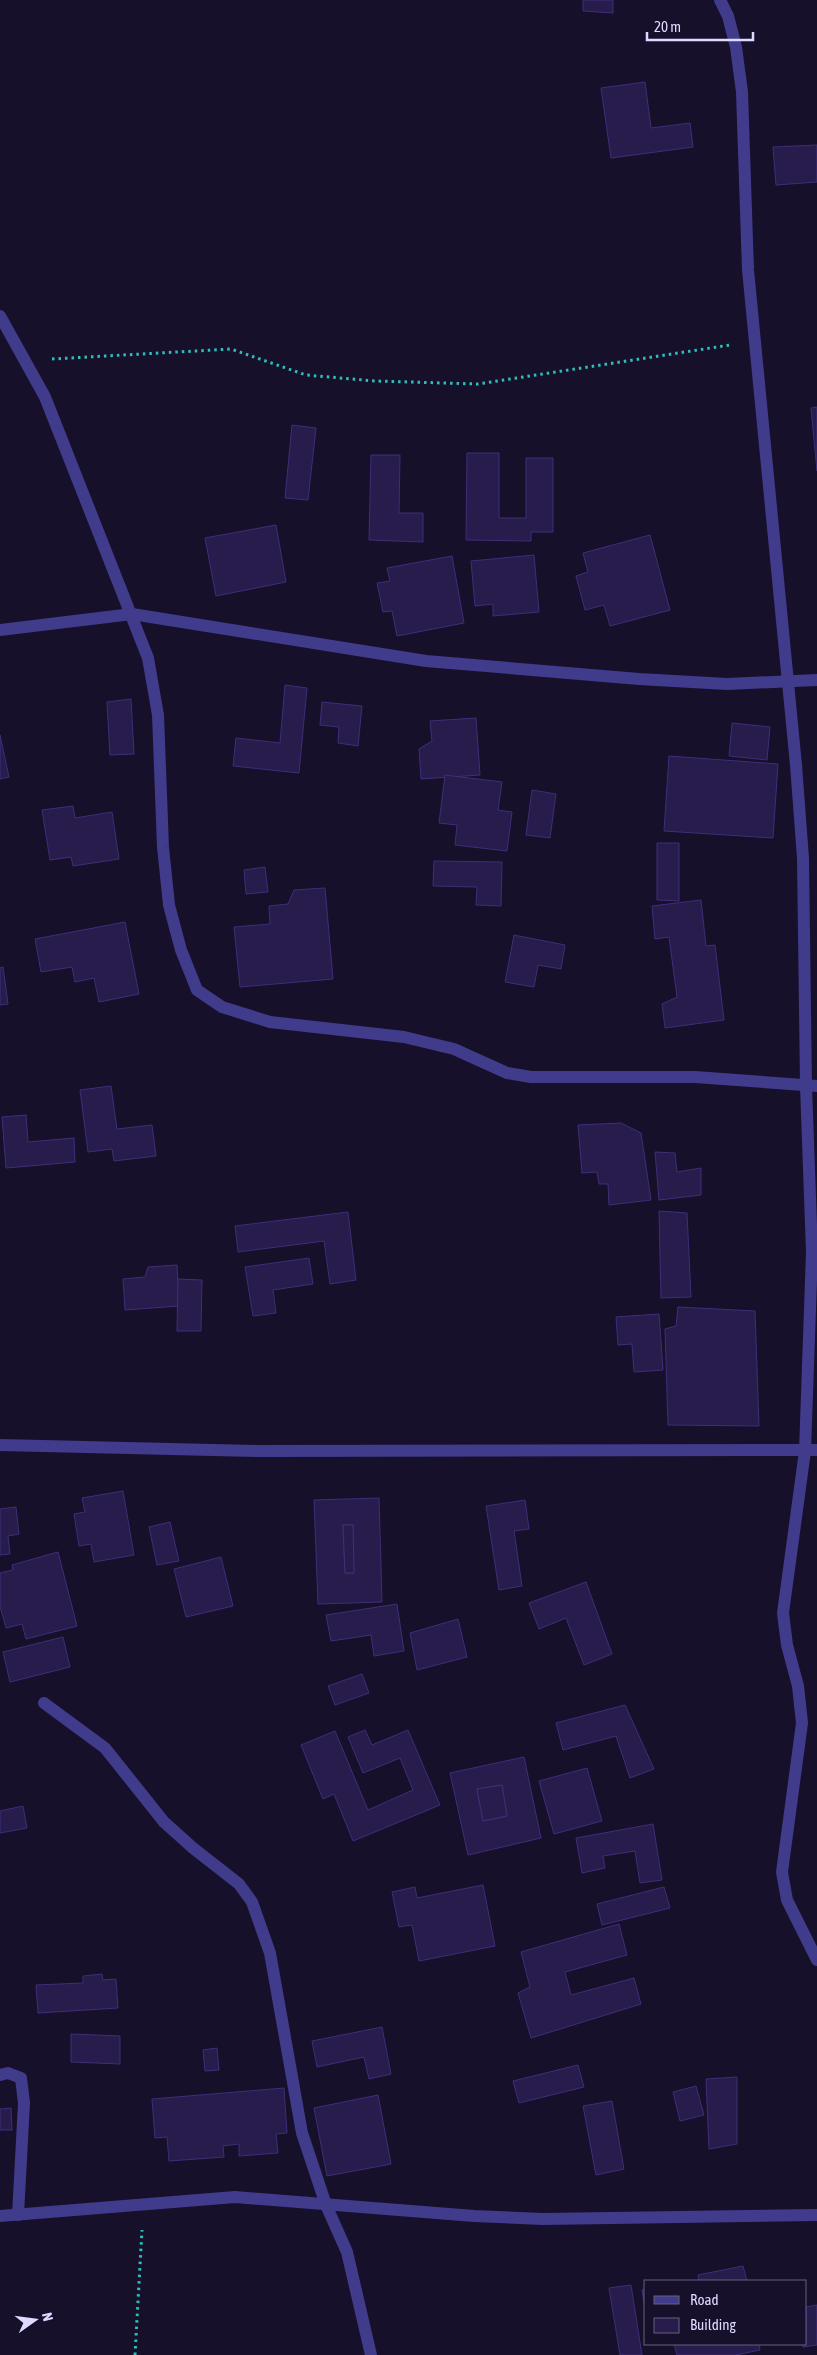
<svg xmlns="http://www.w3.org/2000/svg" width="817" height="2355" font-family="'Asap Condensed',sans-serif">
  <rect width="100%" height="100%" fill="#16102b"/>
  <g fill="#271c4c" stroke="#3f2e79" fill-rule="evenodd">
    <polygon points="583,0 613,0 613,13 583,11"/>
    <polygon points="645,82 651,128 690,123 693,147 611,158 601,88"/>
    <polygon points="817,145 817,182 776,185 773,147"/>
    <polygon points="817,407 817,471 811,408"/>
    <polygon points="292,425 316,428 308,500 285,498"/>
    <polygon points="467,453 499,453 499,518 526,518 526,458 553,458 553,532 531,532 531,541 466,540"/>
    <polygon points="371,455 400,455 399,513 423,513 423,542 369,540"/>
    <polygon points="276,525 286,582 216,596 205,538"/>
    <polygon points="650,535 670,610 610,626 604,605 585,610 576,576 588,572 583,553"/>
    <polygon points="534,555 539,612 493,616 493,604 475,606 471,561"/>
    <polygon points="452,556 464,623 397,636 392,611 383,612 377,583 390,581 387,568"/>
    <polygon points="285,685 307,688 299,773 233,766 236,738 280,743"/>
    <polygon points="131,699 134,754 110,755 107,702"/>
    <polygon points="322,702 362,706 358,746 338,743 339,727 320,725"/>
    <polygon points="476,718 480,775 421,779 419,749 432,741 430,721"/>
    <polygon points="732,723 770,727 767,760 729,756"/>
    <polygon points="0,735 9,777 0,779"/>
    <polygon points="669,756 778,764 773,838 664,831"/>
    <polygon points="445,775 502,782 498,810 512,812 507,851 455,845 457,825 439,823"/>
    <polygon points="532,790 556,794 550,838 526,835"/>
    <polygon points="73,806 75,818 112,812 119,859 73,866 71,857 50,860 42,810"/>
    <polygon points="657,843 679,843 679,901 657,900"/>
    <polygon points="434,861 502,862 501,906 476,905 477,887 433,886"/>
    <polygon points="265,867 268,892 246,894 244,870"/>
    <polygon points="325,888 333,979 240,987 234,927 270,924 269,906 288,904 294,890"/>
    <polygon points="701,900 706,946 715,945 724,1020 665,1028 662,1004 677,997 669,937 655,939 652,906"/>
    <polygon points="125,922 139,994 99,1002 94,978 75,982 72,967 41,972 35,939"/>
    <polygon points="514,935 565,945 561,969 538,965 534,987 505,982"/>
    <polygon points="3,967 8,1004 0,1005 0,968"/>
    <polygon points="111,1086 117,1129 152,1125 156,1156 114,1161 112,1149 88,1152 80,1090"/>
    <polygon points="26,1115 28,1142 74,1138 75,1162 6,1168 2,1117"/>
    <polygon points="621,1123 641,1133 651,1200 609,1205 608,1184 599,1184 597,1172 582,1173 578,1125"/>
    <polygon points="655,1152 675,1153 677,1172 701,1168 701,1195 659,1200"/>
    <polygon points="659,1211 687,1213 691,1297 661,1298"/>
    <polygon points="348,1212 356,1280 330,1284 324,1241 238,1252 235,1226"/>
    <polygon points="309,1258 313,1284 273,1290 276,1313 253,1316 245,1267"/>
    <polygon points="177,1265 179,1306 125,1310 123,1279 145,1277 148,1267"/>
    <polygon points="178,1279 202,1280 201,1331 177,1331"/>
    <polygon points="678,1307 755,1311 759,1426 668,1425 665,1329 676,1326"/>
    <polygon points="659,1314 663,1370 634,1372 632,1344 618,1345 616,1317"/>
    <polygon points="123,1491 134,1555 94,1562 91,1544 79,1546 74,1514 85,1512 82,1498"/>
    <path d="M379,1498L382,1602L318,1604L314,1500ZM343,1525H353L354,1573H345Z"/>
    <polygon points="525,1500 529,1529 514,1531 522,1586 499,1590 486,1506"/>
    <polygon points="16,1507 19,1534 8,1536 10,1554 0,1555 0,1509"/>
    <polygon points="170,1522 179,1561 157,1565 149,1527"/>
    <polygon points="343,1525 353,1525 354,1573 345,1573"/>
    <polygon points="58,1552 77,1626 26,1639 22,1624 6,1628 0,1606 0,1573 13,1570 12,1565"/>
    <polygon points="221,1557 233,1606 186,1617 174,1569"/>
    <polygon points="586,1582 612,1654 584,1665 566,1618 539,1629 529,1603"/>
    <polygon points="397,1604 404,1651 374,1656 371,1635 331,1641 326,1615"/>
    <polygon points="458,1619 467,1657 417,1670 410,1633"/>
    <polygon points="63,1637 70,1667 10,1682 3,1652"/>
    <polygon points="362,1674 369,1693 335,1705 328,1686"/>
    <polygon points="625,1705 654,1769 630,1778 616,1736 563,1750 556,1723"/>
    <polygon points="365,1730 372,1745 408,1730 440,1805 353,1841 334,1794 323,1799 301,1745 335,1731 368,1810 413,1790 400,1758 363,1773 348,1737"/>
    <path d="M524,1757L541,1838L468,1855L450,1773ZM502,1785L507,1816L483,1821L477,1789Z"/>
    <polygon points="587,1768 602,1821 554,1834 539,1781"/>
    <polygon points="502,1785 507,1816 483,1821 477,1789"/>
    <polygon points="23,1806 27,1828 0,1833 0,1811"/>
    <polygon points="653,1824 662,1880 640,1883 635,1851 603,1856 605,1868 582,1873 576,1838"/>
    <polygon points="483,1885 495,1946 419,1961 412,1925 399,1927 392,1892 415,1887 417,1898"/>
    <polygon points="664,1887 670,1908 602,1925 597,1904"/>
    <polygon points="619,1924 627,1955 565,1972 571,1995 634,1978 641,2004 531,2038 518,1993 530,1987 521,1952"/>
    <polygon points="102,1974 103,1980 116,1979 118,2008 38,2013 36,1985 83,1983 83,1976"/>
    <polygon points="382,2027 391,2074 369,2079 364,2057 317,2067 312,2041"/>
    <polygon points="71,2034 120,2036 120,2064 71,2062"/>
    <polygon points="217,2048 219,2070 205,2071 203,2050"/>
    <polygon points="578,2065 584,2087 519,2103 513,2081"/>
    <polygon points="737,2077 737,2144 709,2149 706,2079"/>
    <polygon points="696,2086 704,2115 680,2121 673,2092"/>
    <polygon points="284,2088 287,2133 276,2134 278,2153 239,2156 239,2144 223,2146 224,2157 169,2161 167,2137 155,2138 152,2099"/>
    <polygon points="378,2095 391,2164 327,2176 314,2108"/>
    <polygon points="612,2101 624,2169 596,2175 583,2106"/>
    <polygon points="11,2108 12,2130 0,2130 0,2109"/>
    <polygon points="743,2266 747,2281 699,2281 698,2275"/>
    <polygon points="631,2285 642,2355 620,2355 609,2288"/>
    <polygon points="646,2289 646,2315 642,2290"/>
    <polygon points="817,2305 817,2345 803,2347 803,2344 806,2344 806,2307"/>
    <polygon points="674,2344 759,2344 760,2350 736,2355 677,2355"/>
  </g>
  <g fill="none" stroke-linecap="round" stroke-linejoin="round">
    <g stroke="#2ebfbb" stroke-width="3" stroke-dasharray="2.5 4" stroke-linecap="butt">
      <polyline points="52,359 231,349 306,375 375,381 478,384 730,345"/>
      <polyline points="135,2355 142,2230"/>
    </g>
    <g stroke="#403b8b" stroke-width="12">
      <polyline points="720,0 728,16 736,47 742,92 748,270 796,765 803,858 806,1086 812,1252 805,1451 783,1613 787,1645 798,1686 802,1723 782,1872 787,1900 817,1960"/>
      <polyline points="0,316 45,397 148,658 158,715 163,847 169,905 181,950 197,990 222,1007 270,1022 404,1037 454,1049 507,1073 531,1077 695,1077 817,1086"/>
      <polyline points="0,630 132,614 426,661 639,679 727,684 817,680"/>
      <polyline points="0,1445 259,1451 817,1450"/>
      <polyline points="44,1703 105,1748 164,1822 193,1848 239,1884 252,1902 270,1953 302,2133 326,2205 347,2252 371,2355"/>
      <polyline points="0,2075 8,2073 21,2078 24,2103 18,2215"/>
      <polyline points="0,2216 235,2197 474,2216 543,2219 817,2215"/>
    </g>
  </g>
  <rect x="644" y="2280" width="162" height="65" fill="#16102b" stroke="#666180"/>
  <rect x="654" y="2296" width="25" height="8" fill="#403b8b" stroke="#666180"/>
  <text x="690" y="2305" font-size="15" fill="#dfdaff">Road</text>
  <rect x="654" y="2318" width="25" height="15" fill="#271c4c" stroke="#666180"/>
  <text x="690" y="2330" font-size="15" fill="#dfdaff">Building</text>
  <g transform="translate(35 2320) rotate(76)" stroke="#16102b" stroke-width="4" paint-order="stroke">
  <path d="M0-4L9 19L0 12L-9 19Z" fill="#dfdaff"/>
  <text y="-8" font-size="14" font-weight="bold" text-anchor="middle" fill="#dfdaff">N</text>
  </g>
  <path d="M647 32v8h106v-8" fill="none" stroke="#dfdaff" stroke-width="2.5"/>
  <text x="654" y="32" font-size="15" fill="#dfdaff" stroke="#16102b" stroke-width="4" paint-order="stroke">20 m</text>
</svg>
